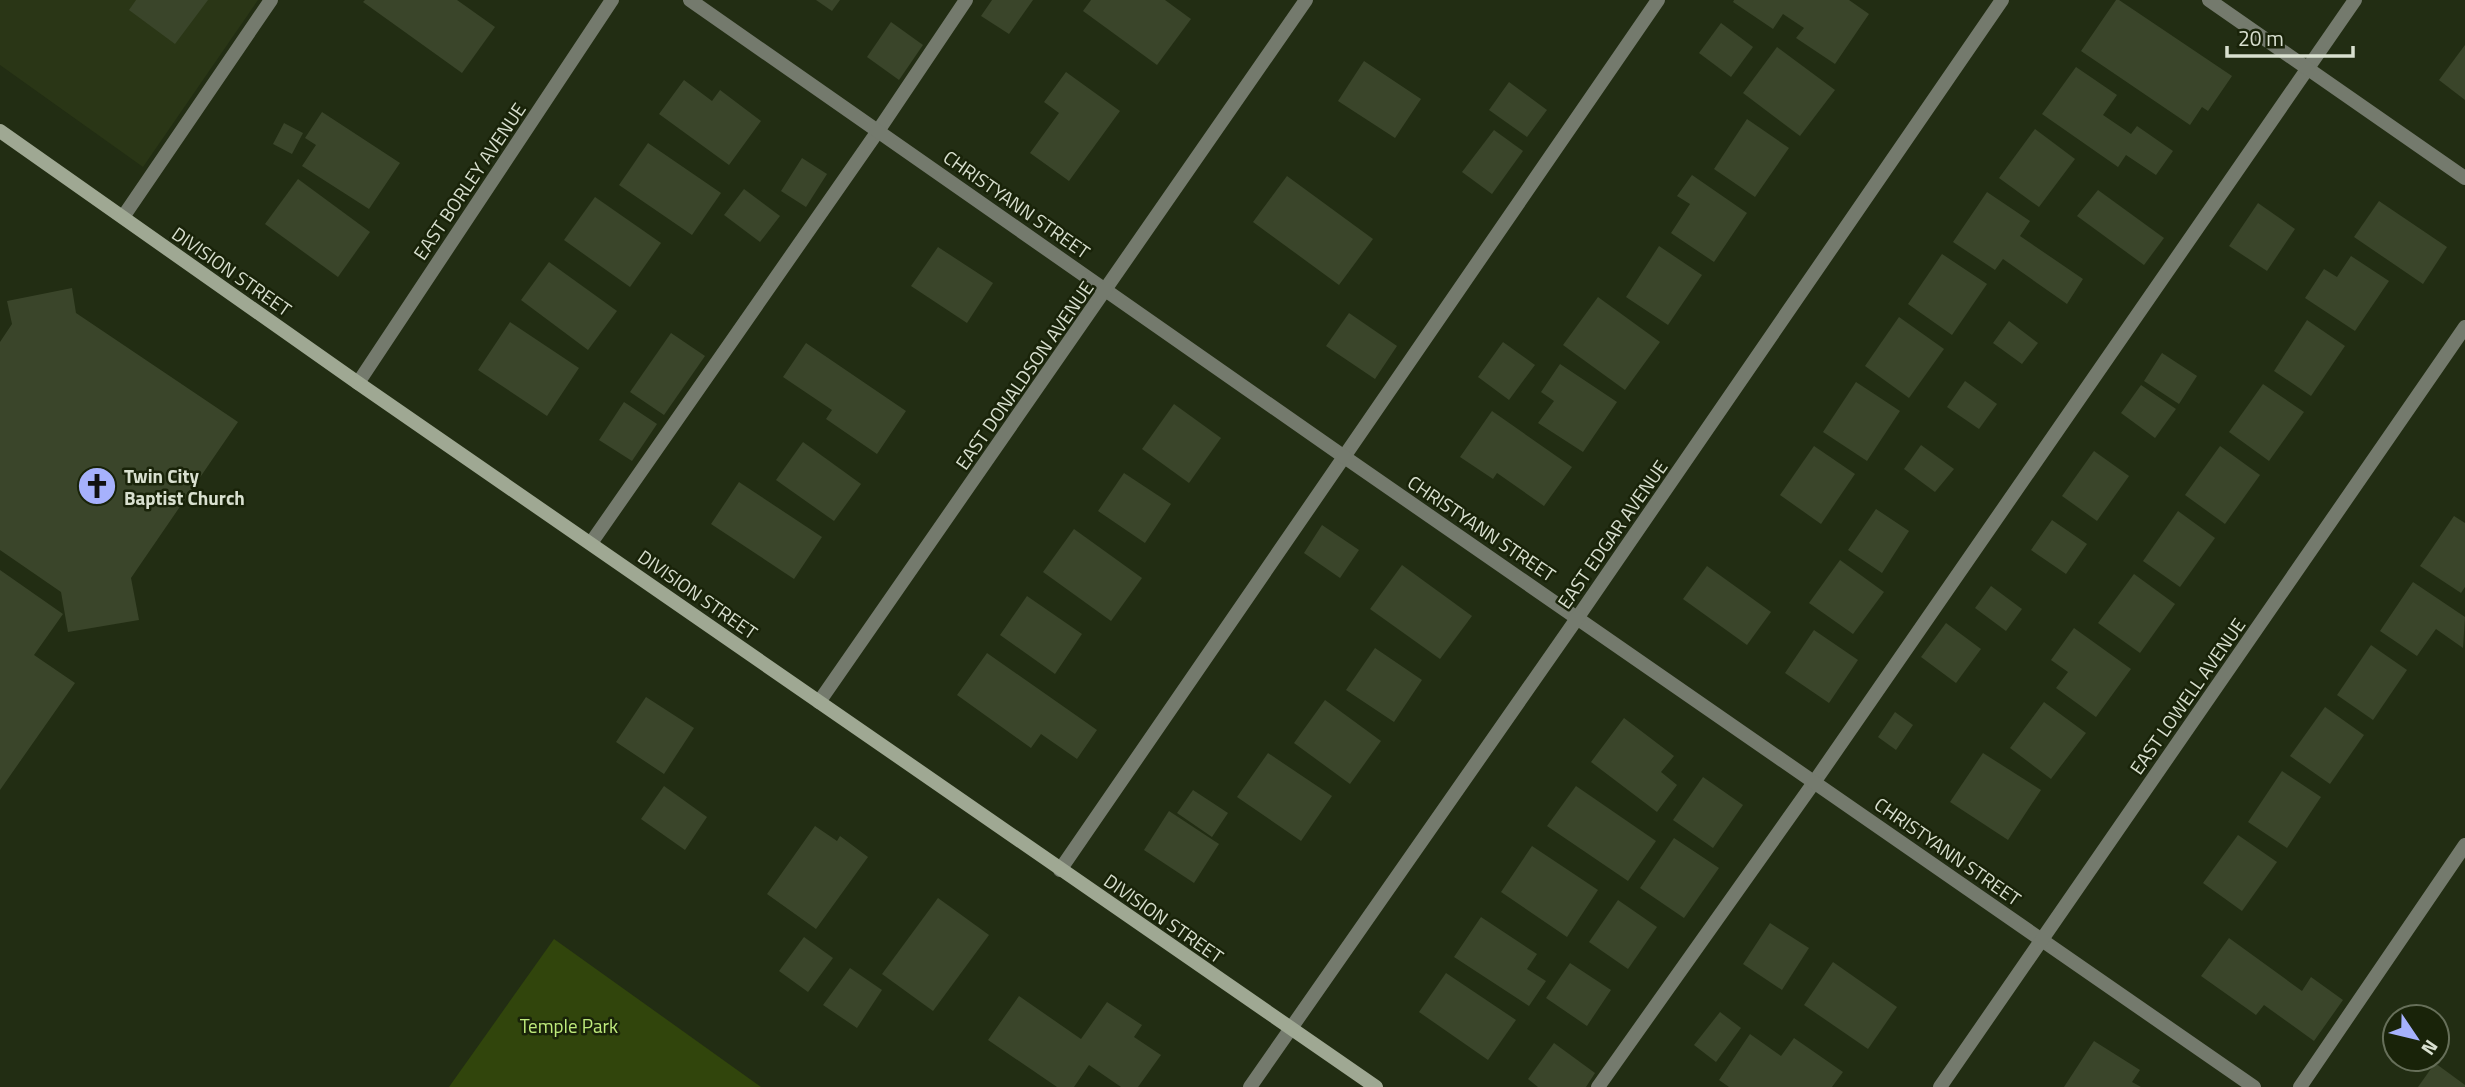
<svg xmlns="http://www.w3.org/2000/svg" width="2465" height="1087" font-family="'Titillium Web',sans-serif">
  <rect width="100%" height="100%" fill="#222d13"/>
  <polygon fill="#2a3616" points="0,0 258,0 143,167 0,65"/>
  <polygon fill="#31450c" points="554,939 761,1087 449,1087"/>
  <g fill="#3a452a">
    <polygon points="136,0 208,0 175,44 129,10"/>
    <polygon points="365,0 457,0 495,27 462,73 363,2"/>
    <polygon points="816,0 840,0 832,11"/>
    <polygon points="992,0 1033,0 1009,34 981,16"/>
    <polygon points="1091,0 1165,0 1191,19 1157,65 1083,11"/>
    <polygon points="1734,0 1849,0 1869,14 1835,64 1796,38 1804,28 1783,14 1773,29 1733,2"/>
    <polygon points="2116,0 2119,0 2232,76 2208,111 2202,107 2190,125 2081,51"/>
    <polygon points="891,22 923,45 899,80 867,57"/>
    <polygon points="1721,23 1753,47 1731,77 1699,53"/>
    <polygon points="2465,45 2465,100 2439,80"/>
    <polygon points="1777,47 1835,90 1800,136 1743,93"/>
    <polygon points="1364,61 1421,99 1395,138 1338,101"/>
    <polygon points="2076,67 2117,95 2103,115 2131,134 2137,126 2173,151 2156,175 2126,155 2118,167 2042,114"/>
    <polygon points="1066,72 1120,111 1069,181 1030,153 1059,113 1044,102"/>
    <polygon points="684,80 712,101 720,90 761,121 729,165 659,114"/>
    <polygon points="1509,82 1547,110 1527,137 1489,110"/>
    <polygon points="322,112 400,163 369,209 302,166 316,145 305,138"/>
    <polygon points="1747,119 1789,148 1755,197 1714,169"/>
    <polygon points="284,123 303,133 292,154 273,144"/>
    <polygon points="2035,129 2075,159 2039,207 1999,178"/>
    <polygon points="1494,130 1523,151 1492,194 1462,172"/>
    <polygon points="648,143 721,193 692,235 619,185"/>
    <polygon points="802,158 827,174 806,207 781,191"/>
    <polygon points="1692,175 1747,213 1714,262 1671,233 1690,204 1677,196"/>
    <polygon points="1287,176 1373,239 1339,285 1253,222"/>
    <polygon points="298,179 370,232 338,277 265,224"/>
    <polygon points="744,189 780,216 760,242 724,215"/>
    <polygon points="2098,190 2164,238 2144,265 2077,216"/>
    <polygon points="1987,192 2030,221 2020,236 2083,279 2067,304 2003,259 1995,270 1953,242"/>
    <polygon points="595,197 661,243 630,287 564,240"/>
    <polygon points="2379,201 2447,247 2423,284 2354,237"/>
    <polygon points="2258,203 2295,229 2267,271 2229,246"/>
    <polygon points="1659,246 1702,275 1668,325 1626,297"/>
    <polygon points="938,247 993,283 967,323 911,286"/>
    <polygon points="1942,254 1987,284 1952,335 1908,304"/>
    <polygon points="2351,256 2389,281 2355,331 2305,298 2324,269 2337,277"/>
    <polygon points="549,262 617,311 588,350 521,300"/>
    <polygon points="72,288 76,313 238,422 131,578 139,620 68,632 61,592 0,550 0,342 12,324 7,301"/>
    <polygon points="1598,297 1660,342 1625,390 1563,345"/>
    <polygon points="1349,313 1397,346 1375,379 1326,346"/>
    <polygon points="1899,317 1944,349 1909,398 1865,366"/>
    <polygon points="2307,320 2345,346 2311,396 2274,371"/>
    <polygon points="2009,321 2038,343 2022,364 1993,343"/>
    <polygon points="510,322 579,368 547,416 478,370"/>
    <polygon points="671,333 705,356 664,415 630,392"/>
    <polygon points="1503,342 1535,365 1509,400 1478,377"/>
    <polygon points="806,343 906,411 877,454 826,419 832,410 783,377"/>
    <polygon points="2162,353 2197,376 2179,404 2144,381"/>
    <polygon points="1560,364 1617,402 1583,452 1538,423 1554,401 1541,392"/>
    <polygon points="1965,381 1997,404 1979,429 1947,407"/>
    <polygon points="1856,382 1900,411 1867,461 1823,432"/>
    <polygon points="2263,384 2304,412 2269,461 2229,432"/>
    <polygon points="2141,385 2176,409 2155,438 2121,413"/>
    <polygon points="624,402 657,424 632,461 599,440"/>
    <polygon points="1174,404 1221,438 1189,483 1142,449"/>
    <polygon points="1492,411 1572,467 1544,506 1497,473 1493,479 1460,457"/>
    <polygon points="803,442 861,484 834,521 776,480"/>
    <polygon points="1921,445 1954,469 1935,492 1904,469"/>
    <polygon points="1814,446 1855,474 1821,524 1780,495"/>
    <polygon points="2220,446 2260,475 2225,524 2185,495"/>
    <polygon points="2094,451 2129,476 2097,521 2062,496"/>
    <polygon points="1124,473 1171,504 1145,543 1098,511"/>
    <polygon points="739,482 822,537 794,579 711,524"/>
    <polygon points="1876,509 1909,531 1882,573 1848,550"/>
    <polygon points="2178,511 2215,538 2180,587 2143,561"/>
    <polygon points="2454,516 2465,523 2465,587 2461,593 2420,566"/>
    <polygon points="2052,520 2087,544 2066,574 2031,550"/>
    <polygon points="1322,525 1359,550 1340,578 1304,553"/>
    <polygon points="1074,529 1142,578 1111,621 1043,572"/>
    <polygon points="1840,560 1884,592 1853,634 1809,603"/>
    <polygon points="1402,565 1472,616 1440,659 1370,609"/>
    <polygon points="1707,566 1771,612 1747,645 1683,599"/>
    <polygon points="0,570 63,614 34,655 75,683 0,790"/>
    <polygon points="2134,574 2175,604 2140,653 2098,623"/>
    <polygon points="2413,582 2465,617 2463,648 2436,629 2417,656 2380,631"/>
    <polygon points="1991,586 2022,609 2006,631 1975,608"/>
    <polygon points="1027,596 1082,634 1055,674 1000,635"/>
    <polygon points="1946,623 1981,649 1956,683 1921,657"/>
    <polygon points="2074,628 2131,669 2096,717 2056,688 2068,672 2051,660"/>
    <polygon points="1814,630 1858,660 1829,703 1785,673"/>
    <polygon points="2371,645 2407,670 2373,720 2337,695"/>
    <polygon points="1375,648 1422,680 1394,722 1346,690"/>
    <polygon points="987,653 1097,730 1077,759 1041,734 1031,748 957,695"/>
    <polygon points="646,697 694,728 664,774 616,742"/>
    <polygon points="1325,700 1381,741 1350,784 1294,743"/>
    <polygon points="2044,702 2086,733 2051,779 2010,748"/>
    <polygon points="2325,707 2364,735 2330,784 2290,756"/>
    <polygon points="1895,712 1913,725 1896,750 1878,737"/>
    <polygon points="1624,718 1674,756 1661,772 1677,785 1657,812 1591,762"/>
    <polygon points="1268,753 1332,796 1301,841 1237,797"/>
    <polygon points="1983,753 2041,790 2008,840 1950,802"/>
    <polygon points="2282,771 2321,797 2287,848 2248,822"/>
    <polygon points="1703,777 1743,805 1713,848 1673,820"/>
    <polygon points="664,786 707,817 685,850 641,819"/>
    <polygon points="1576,786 1656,841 1628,881 1547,826"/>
    <polygon points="1193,790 1228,813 1212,837 1177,813"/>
    <polygon points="1169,811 1219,844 1194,883 1144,850"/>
    <polygon points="815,826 837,841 840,836 868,857 816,929 767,894"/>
    <polygon points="2238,835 2277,862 2242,911 2203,883"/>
    <polygon points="1674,838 1719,868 1684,918 1640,888"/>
    <polygon points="1532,846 1598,890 1567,937 1501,892"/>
    <polygon points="938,898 989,935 933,1011 882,974"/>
    <polygon points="1618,900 1657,927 1628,969 1589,942"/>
    <polygon points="1481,917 1537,954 1527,969 1546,981 1529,1006 1454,957"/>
    <polygon points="1770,923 1809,948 1782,990 1743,964"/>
    <polygon points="804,937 833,958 808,992 779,971"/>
    <polygon points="2229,938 2302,991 2311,977 2343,1000 2314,1041 2264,1005 2256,1015 2201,976"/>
    <polygon points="1833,962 1897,1007 1868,1049 1804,1005"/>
    <polygon points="1570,963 1611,990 1587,1026 1546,998"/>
    <polygon points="850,968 882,990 857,1028 823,1005"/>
    <polygon points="1446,973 1516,1020 1488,1060 1419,1012"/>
    <polygon points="1019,996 1081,1039 1107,1002 1142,1025 1134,1037 1161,1055 1138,1087 1121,1087 1089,1065 1074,1087 1057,1087 988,1040"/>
    <polygon points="1720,1012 1741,1028 1716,1062 1694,1045"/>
    <polygon points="1750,1034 1781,1056 1794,1038 1843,1072 1832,1087 1729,1087 1719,1080"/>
    <polygon points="2094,1041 2140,1070 2132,1082 2141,1087 2064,1087"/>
    <polygon points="1554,1043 1595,1073 1586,1087 1538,1087 1528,1079"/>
    <polygon points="2435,1063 2465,1085 2465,1087 2418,1087"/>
  </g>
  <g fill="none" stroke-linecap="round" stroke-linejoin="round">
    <g stroke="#747a6d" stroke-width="14">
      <polyline points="123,217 271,0"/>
      <polyline points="591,543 878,131 966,0"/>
      <polyline points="1060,870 1658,0"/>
      <polyline points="1598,1087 1815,781 2355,0"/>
      <polyline points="2300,1087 2465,845"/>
    </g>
    <g stroke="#747a6d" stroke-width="14">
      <polyline points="690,0 1343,456 2254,1087"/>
      <polyline points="2209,0 2465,178"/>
      <polyline points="358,383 612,0"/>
      <polyline points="819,702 1306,0"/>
      <polyline points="1250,1087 1578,617 2002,0"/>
      <polyline points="1940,1087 2465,327"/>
    </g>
    <polyline stroke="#9fa893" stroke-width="14" points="0,131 358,383 1376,1087"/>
  </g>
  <defs>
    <g id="church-disc" transform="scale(2.0125)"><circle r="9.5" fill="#a6b1fc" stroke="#192309"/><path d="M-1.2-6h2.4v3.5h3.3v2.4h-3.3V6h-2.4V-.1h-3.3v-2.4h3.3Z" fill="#111"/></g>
  </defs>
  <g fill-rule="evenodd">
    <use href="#church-disc" x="97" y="486"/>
  </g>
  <g text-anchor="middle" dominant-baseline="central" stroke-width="5" stroke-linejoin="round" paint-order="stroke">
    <g font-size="19" fill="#d9e0d0" stroke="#192309">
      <text transform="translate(469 181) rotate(-56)">EAST BORLEY AVENUE</text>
      <text transform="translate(1017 204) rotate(35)">CHRISTYANN STREET</text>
      <text transform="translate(232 271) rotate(35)">DIVISION STREET</text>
      <text transform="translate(1024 375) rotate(-55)">EAST DONALDSON AVENUE</text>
      <text transform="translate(1482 528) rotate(34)">CHRISTYANN STREET</text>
      <text transform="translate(1612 534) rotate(-55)">EAST EDGAR AVENUE</text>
      <text transform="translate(698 594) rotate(35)">DIVISION STREET</text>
      <text transform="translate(2187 696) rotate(-55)">EAST LOWELL AVENUE</text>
      <text transform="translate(1948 851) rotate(35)">CHRISTYANN STREET</text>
      <text transform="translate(1164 918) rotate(35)">DIVISION STREET</text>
    </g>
    <g font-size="19" font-weight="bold" fill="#d9e0d0" stroke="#192309" text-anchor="start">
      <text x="124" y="475">Twin City<tspan x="124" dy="22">Baptist Church</tspan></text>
    </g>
    <g font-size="19" fill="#bfeb7c" stroke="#192309">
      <text x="569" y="1025">Temple Park</text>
    </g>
  </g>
  <g transform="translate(2416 1038) rotate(125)"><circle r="33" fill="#192309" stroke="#666f59" stroke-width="2"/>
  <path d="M0-5L12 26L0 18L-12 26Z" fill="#a6b1fc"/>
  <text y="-10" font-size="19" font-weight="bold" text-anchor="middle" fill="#d9e0d0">N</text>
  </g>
  <path d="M2227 46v10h126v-10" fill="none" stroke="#d9e0d0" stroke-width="3.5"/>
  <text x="2238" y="46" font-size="21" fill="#d9e0d0" stroke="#192309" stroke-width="5" paint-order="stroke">20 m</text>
</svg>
